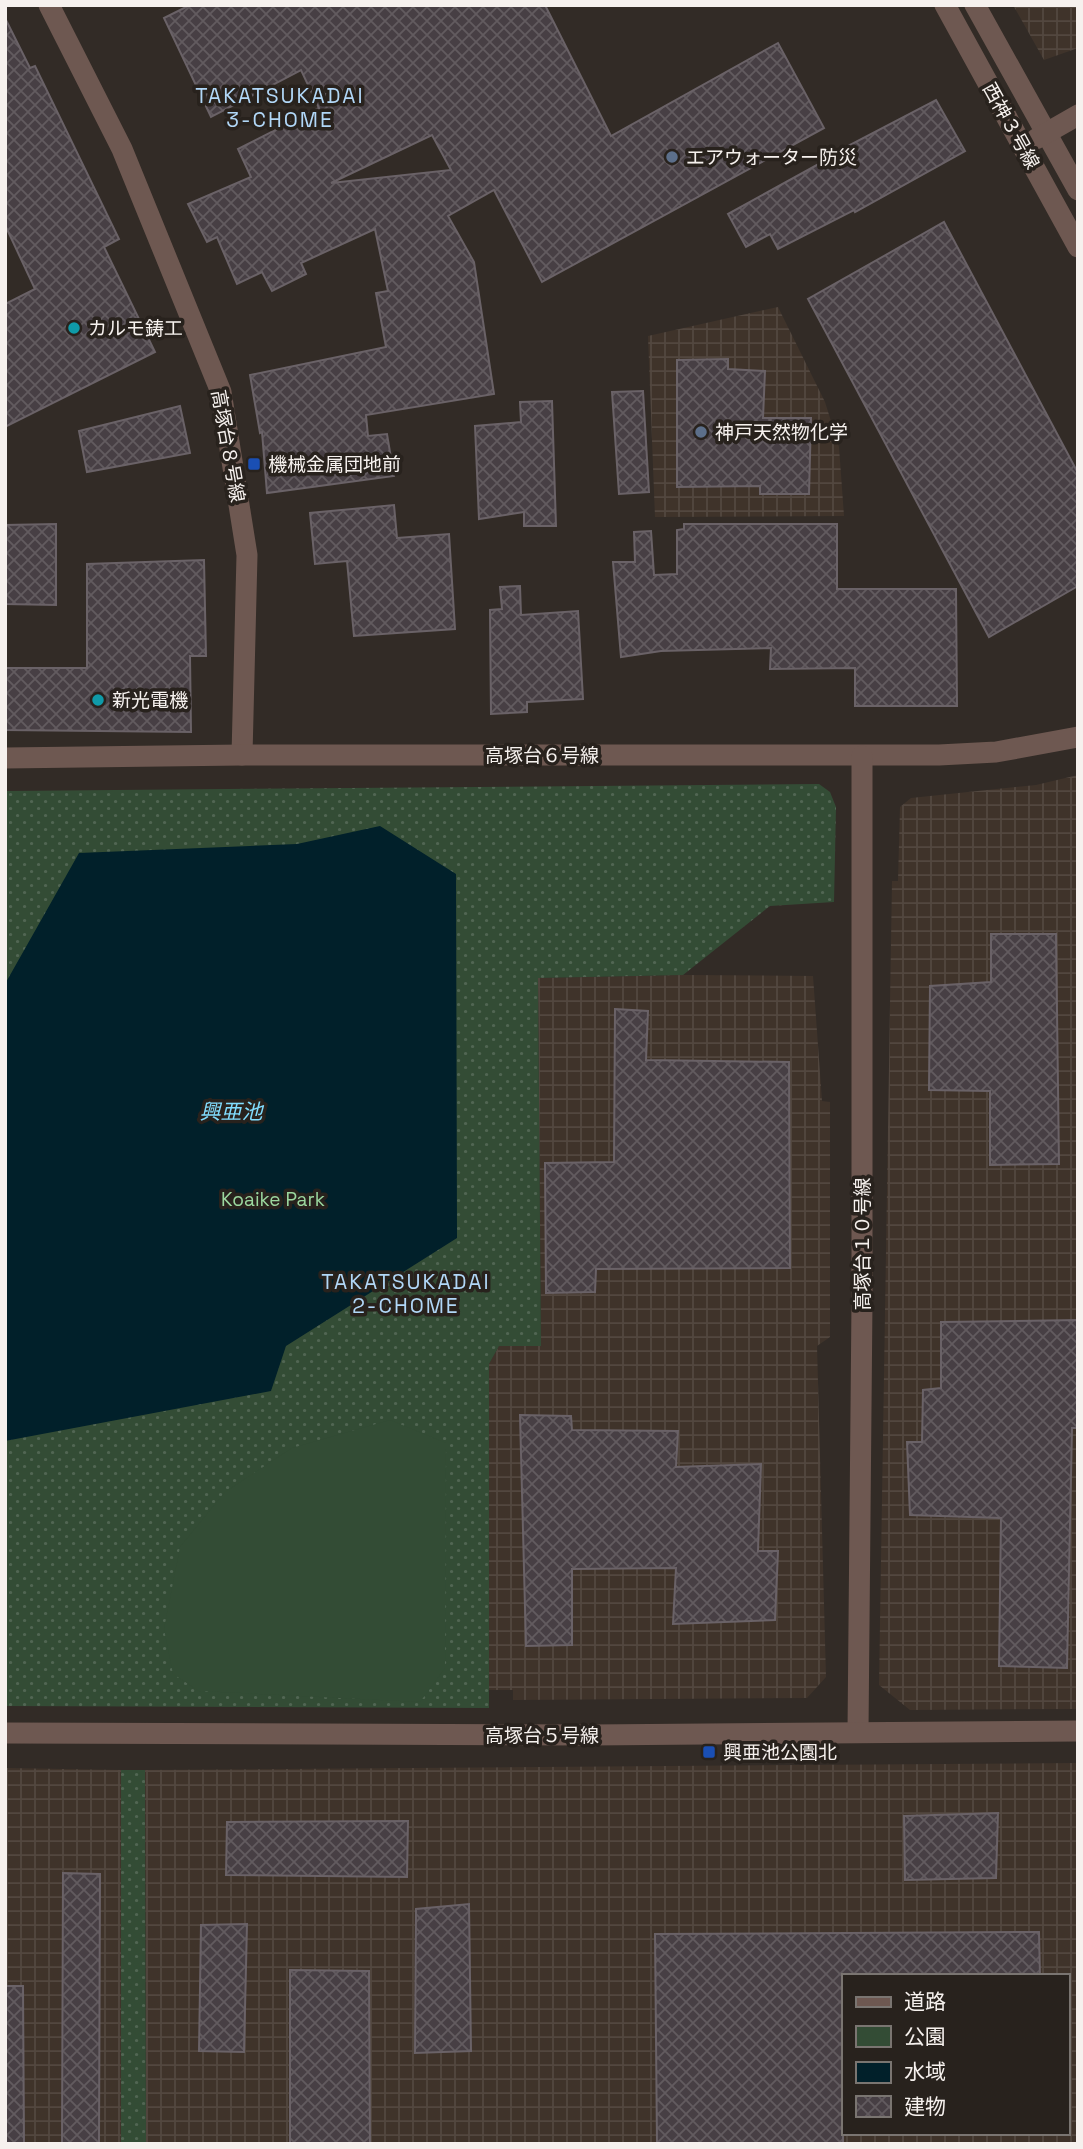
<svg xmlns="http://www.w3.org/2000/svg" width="1083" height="2149" font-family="'Space Grotesk','Noto Sans JP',sans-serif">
  <defs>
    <pattern id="industrial-grid" width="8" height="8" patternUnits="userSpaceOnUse" patternTransform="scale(1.75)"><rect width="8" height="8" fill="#3f332a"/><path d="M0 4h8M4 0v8" fill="none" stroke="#52473f"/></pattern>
    <pattern id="green-dots" width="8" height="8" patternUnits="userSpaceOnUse" patternTransform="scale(1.75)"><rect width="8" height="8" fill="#334c35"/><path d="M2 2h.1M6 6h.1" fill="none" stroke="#516653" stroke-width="1.8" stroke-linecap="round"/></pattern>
    <pattern id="building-cross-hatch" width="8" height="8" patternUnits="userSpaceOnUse" patternTransform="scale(1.75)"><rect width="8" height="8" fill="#473f44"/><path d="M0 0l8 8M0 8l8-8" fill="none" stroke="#625b5f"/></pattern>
  </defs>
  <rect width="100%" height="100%" fill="#322b26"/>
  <g fill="url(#industrial-grid)" fill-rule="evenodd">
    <polygon points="1013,5 1078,5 1078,48 1044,60"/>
    <polygon points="778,307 825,402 839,447 844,516 655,517 648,336"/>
    <polygon points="1078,775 1078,1709 910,1710 879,1685 892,881 898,881 900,807 911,798 1036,785"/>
    <polygon points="683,975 813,976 822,1101 830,1102 830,1337 817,1346 826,1677 807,1698 513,1700 513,1690 489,1690 489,1364 499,1346 541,1345 538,978"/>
    <path d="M1078,1763V2144H146L145,1770ZM843,1976H1067V2133H843Z"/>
    <polygon points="5,1768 121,1770 121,2144 5,2144"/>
  </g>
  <g fill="url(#green-dots)">
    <polygon points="819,784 830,792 836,807 834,902 770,906 683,975 538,978 541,1346 499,1346 489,1364 489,1708 5,1706 5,791"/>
    <polygon points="121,1770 145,1770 146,2144 121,2144"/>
  </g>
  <polygon fill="#334c35" points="390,1420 446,1443 445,1668 420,1702 199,1691 173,1674 164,1629 180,1547 225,1492 292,1448"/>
  <polygon fill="#01202a" points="380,826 456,874 457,1238 286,1346 271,1391 5,1441 5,984 79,853 297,844"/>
  <g fill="url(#building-cross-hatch)" stroke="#6a6267" stroke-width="2" fill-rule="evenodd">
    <path d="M190,5H545L611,136L778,43L824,128L542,282L494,190L448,216L474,262L494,394L366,415L368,436L387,434L394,476L267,493L262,432L260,433L250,375L386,347L376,293L388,291L375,229L301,263L306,274L272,291L262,272L237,284L217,237L207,242L188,204L251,177L238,149L319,108L301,70L211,117L164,18ZM432,135L451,170L331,183Z"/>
    <polygon points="5,18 30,68 35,66 119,239 104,247 155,352 5,427 5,304 35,289 5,225"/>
    <polygon points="936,100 965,151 855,212 854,210 778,249 770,234 746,247 728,214 826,160 825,158"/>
    <polygon points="944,222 1078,473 1078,586 989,637 808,299"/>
    <polygon points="728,359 728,369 765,371 763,418 811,418 809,494 760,494 760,486 677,487 677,360"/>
    <polygon points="643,391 649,492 619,494 612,392"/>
    <polygon points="552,401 556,526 524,526 524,512 479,519 475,426 521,422 520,402"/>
    <polygon points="180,406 190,453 87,472 79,431"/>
    <polygon points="394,505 397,538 449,534 455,629 354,636 347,561 315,564 310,513"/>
    <polygon points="56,524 56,605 5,604 5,525"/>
    <polygon points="684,524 837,524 837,589 956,589 957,706 855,706 855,668 770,669 771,648 661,651 621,657 613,562 635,562 634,532 651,531 654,575 677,574 677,530 684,529"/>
    <polygon points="204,560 206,656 190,656 191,732 5,730 5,668 87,668 87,564"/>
    <polygon points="520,586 521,615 578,611 583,699 527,702 527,712 491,714 490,610 502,609 500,587"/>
    <polygon points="991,934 1056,934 1059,1164 990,1165 990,1091 929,1090 930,986 991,982"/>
    <polygon points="615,1009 648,1011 646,1060 789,1062 790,1268 596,1269 595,1292 546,1293 545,1163 614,1162"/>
    <polygon points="1078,1320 1078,1428 1072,1428 1067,1668 999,1666 1001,1518 910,1515 907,1442 922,1442 923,1390 941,1388 941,1322"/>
    <polygon points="520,1415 571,1416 572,1430 678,1431 676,1467 761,1464 758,1551 778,1551 775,1620 673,1624 676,1568 572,1569 572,1645 526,1646"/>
    <polygon points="998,1813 996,1878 905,1880 904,1816"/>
    <polygon points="408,1821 407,1877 226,1875 227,1822"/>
    <polygon points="63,1873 100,1874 99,2144 62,2144"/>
    <polygon points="469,1904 471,2051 415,2053 416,1909"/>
    <polygon points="247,1924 244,2052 199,2051 201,1925"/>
    <polygon points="1039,1932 1040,1976 843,1976 843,2144 657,2144 655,1934"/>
    <polygon points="290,1970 369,1971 370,2144 290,2144"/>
    <polygon points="5,1986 23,1986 24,2144 5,2144"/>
  </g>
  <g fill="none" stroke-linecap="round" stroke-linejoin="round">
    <g stroke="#6e5851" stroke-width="21">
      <polyline points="49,5 122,149 221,392 247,555 242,755"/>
      <polyline points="945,5 1078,247"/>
      <polyline points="975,5 1078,190"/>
      <polyline points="1036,139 1078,115"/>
      <polyline points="5,758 242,755 939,755 996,752 1078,737"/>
      <polyline points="858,1732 862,1301 862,756"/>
      <polyline points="5,1733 591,1735 1078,1731"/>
    </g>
  </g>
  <g fill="#5c6f8a" stroke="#28221d" stroke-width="2.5">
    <circle cx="672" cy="157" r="7"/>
    <circle cx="701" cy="432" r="7"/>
  </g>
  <g fill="#0f9aa8" stroke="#28221d" stroke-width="2.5">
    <circle cx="74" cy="328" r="7"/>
    <circle cx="98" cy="700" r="7"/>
  </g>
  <g fill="#1a4fb4" stroke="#28221d" stroke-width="2.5">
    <rect x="247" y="457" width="14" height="14" rx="3.5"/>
    <rect x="702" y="1745" width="14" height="14" rx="3.5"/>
  </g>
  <g text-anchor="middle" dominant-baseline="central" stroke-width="7" stroke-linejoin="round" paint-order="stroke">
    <g font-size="19" fill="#f6f1ee" stroke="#28221d">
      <text transform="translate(1011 126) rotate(61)">西神３号線</text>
      <text transform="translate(228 446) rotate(80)">高塚台８号線</text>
      <text x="542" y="755">高塚台６号線</text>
      <text transform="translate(862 1244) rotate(-90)">高塚台１０号線</text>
      <text x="542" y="1735">高塚台５号線</text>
    </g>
    <g font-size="19" fill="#f6f1ee" stroke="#28221d" text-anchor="start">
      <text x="686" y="157">エアウォーター防災</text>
      <text x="88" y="328">カルモ鋳工</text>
      <text x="715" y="432">神戸天然物化学</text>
      <text x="268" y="464">機械金属団地前</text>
      <text x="112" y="700">新光電機</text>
      <text x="723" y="1752">興亜池公園北</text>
    </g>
    <g font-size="19" fill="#9bd79f" stroke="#28221d">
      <text x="273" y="1199">Koaike Park</text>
    </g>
    <g font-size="21" letter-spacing="2" fill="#b1d7f7" stroke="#28221d">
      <text x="280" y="95">TAKATSUKADAI<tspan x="280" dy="24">3-CHOME</tspan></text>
      <text x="406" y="1281">TAKATSUKADAI<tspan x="406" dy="24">2-CHOME</tspan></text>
    </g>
    <g font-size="21" font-style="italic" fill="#81dcfd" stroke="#28221d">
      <text x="231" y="1111">興亜池</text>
    </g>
  </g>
  <rect width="1083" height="2149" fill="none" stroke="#f6f1ee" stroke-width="14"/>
  <rect x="842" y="1974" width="228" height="161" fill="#28221d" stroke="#7a7571" stroke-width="2"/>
  <rect x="856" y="1997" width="35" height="10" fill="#6e5851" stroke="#7a7571" stroke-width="2"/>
  <text x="904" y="2009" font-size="21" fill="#f6f1ee">道路</text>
  <rect x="856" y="2026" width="35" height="21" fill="#334c35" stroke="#7a7571" stroke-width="2"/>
  <text x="904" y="2044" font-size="21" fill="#f6f1ee">公園</text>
  <rect x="856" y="2062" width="35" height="21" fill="#01202a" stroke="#7a7571" stroke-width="2"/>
  <text x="904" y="2079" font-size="21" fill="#f6f1ee">水域</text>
  <rect x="856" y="2096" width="35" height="21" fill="url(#building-cross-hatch)" stroke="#7a7571" stroke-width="2"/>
  <text x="904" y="2114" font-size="21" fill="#f6f1ee">建物</text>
</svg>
